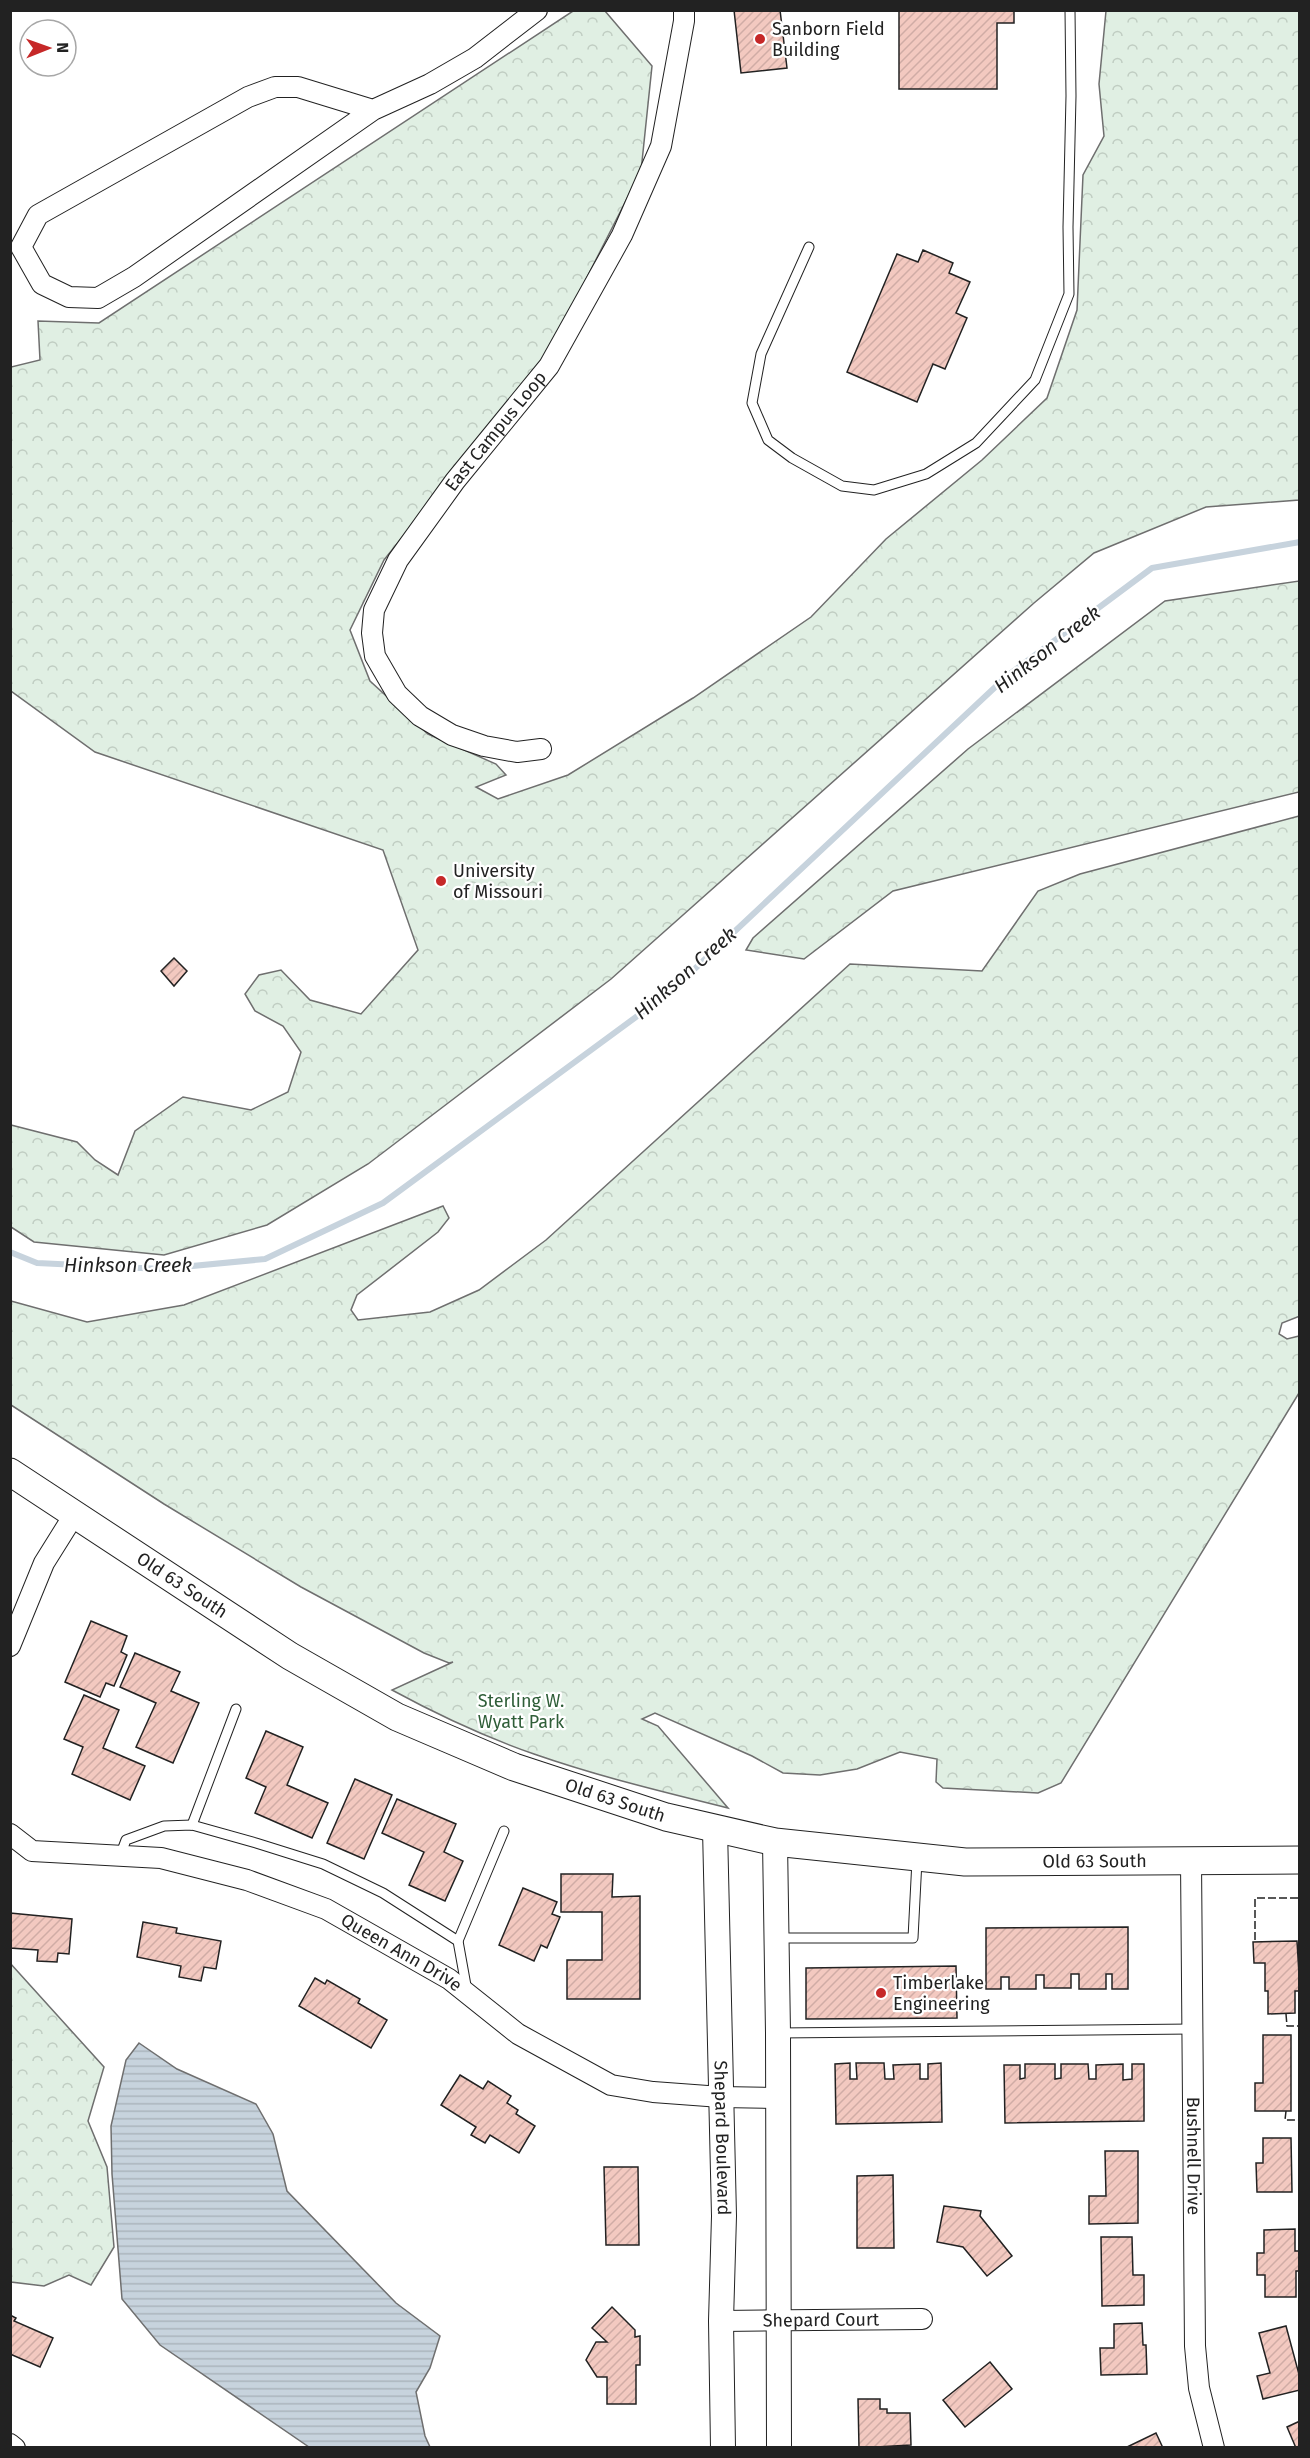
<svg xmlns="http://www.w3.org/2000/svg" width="1310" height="2458" font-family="'Fira Sans',sans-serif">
  <defs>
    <pattern id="forest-crowns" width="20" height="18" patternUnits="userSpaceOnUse" patternTransform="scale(1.5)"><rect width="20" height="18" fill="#e0efe3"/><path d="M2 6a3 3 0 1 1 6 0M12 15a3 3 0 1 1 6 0" fill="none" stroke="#c0cdc2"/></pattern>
    <pattern id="water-rules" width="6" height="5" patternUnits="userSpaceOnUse" patternTransform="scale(1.5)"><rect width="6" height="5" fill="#c7d3dd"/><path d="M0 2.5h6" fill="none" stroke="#abb5bd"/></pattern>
    <pattern id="building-hatch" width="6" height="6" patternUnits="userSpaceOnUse" patternTransform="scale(1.5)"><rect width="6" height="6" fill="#f3c9c0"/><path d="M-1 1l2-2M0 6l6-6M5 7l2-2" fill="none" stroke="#d0aca5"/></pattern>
  </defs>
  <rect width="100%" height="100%" fill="#fff"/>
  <g fill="url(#forest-crowns)" stroke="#6f6f6f" stroke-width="1.5">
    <polygon points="573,11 605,11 652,66 641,171 544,362 384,560 350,630 370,681 428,734 496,764 506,775 476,787 498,799 568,775 693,698 811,617 886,539 982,460 1047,398 1077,310 1083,175 1104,136 1099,84 1106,11 1299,11 1299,500 1206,507 1094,553 1034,603 611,979 368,1164 267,1225 164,1255 34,1242 11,1227 11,1125 77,1142 95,1160 118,1175 135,1131 183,1097 251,1110 288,1092 301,1052 283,1026 255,1011 245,994 259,975 281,970 310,1000 361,1014 418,950 383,850 95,752 11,691 11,367 40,360 38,321 99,323"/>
    <polygon points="1299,581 1299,792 893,891 804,959 746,950 753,938 968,749 1165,601"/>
    <path d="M1299,816L1300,1316L1282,1323L1279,1334L1287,1339L1299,1336V1393L1061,1783L1038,1793L943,1788L936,1782L937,1759L900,1752L857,1769L820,1775L783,1773L752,1756L655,1713L642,1719L658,1726L728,1808C663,1792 597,1776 534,1754C485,1737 438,1715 392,1690L453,1662L449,1663L424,1653L301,1587L164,1504L11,1405V1301L87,1322L184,1305L443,1206L449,1218L438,1232L357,1295L351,1310L358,1320L430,1312L479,1290L546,1240L850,964L982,971L1038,891L1080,874Z"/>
    <polygon points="10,1963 104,2067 88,2121 107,2167 114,2247 91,2285 69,2275 44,2286 11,2282"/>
  </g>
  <polygon fill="url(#water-rules)" stroke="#6f6f6f" stroke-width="1.5" points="139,2043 177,2069 256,2104 273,2134 287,2191 396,2303 440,2336 430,2368 416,2392 425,2436 430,2447 309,2447 160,2345 122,2299 112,2174 111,2126 126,2060"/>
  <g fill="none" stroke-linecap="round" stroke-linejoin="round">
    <polyline stroke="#c7d3dd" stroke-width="6" points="10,1252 37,1263 161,1269 265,1259 383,1203 670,992 1007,676 1152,568 1300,542"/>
  </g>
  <g fill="url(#building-hatch)" stroke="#222" stroke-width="1.5">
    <polygon points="734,10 780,10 787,68 741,73"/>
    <polygon points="899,10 1014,10 1014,23 997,23 997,89 899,89"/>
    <polygon points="923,250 953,263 949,273 970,282 956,313 967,318 945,369 933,364 917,402 847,372 897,254 918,262"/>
    <polygon points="174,958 187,971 174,986 161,971"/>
    <polygon points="91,1621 127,1636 121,1652 127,1655 114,1686 106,1683 100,1697 65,1682"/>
    <polygon points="135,1653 180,1672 171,1691 199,1703 173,1763 136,1747 156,1703 120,1687"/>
    <polygon points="84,1695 119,1710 103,1748 145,1766 130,1800 72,1774 83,1747 64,1739"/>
    <polygon points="266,1731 303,1747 287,1785 328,1803 312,1838 255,1813 266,1787 246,1778"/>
    <polygon points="355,1779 392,1795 364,1859 327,1843"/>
    <polygon points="397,1799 456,1824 444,1852 463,1861 445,1901 409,1885 424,1852 382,1833"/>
    <polygon points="561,1874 613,1874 612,1897 640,1896 640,1999 567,1999 567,1960 602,1960 602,1912 561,1912"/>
    <polygon points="523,1888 557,1902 552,1914 560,1917 547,1948 541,1945 534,1961 499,1945"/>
    <polygon points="10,1913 72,1919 69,1954 58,1953 57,1962 37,1961 38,1950 10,1948"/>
    <polygon points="143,1922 177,1928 176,1933 221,1941 216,1969 204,1967 201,1981 179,1977 181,1966 137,1957"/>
    <polygon points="1128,1927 1128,1989 1112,1989 1112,1974 1106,1974 1106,1989 1079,1989 1079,1974 1071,1974 1071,1988 1044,1988 1044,1975 1036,1975 1036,1989 1009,1989 1009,1977 1001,1977 1001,1989 986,1989 986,1928"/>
    <polygon points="1297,1941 1300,1991 1295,1991 1295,2013 1268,2014 1268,1991 1265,1991 1265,1963 1254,1963 1253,1942"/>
    <polygon points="956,1966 957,2018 806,2019 806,1968"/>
    <polygon points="315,1978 325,1984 327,1980 360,1999 358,2003 387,2020 371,2048 299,2006"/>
    <polygon points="1263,2035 1291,2035 1291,2111 1255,2111 1255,2083 1263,2083"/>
    <polygon points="850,2063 850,2079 857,2079 856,2063 884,2063 885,2079 894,2079 893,2065 920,2064 920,2079 928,2079 928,2064 941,2063 942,2122 836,2124 835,2064"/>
    <polygon points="1025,2064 1055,2064 1055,2079 1061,2078 1061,2064 1088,2064 1089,2079 1096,2079 1096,2065 1123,2064 1123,2080 1132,2079 1132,2064 1144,2064 1144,2121 1005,2123 1004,2065 1020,2065 1020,2079 1025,2078"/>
    <polygon points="460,2075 483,2089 488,2081 511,2096 507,2103 518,2110 516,2114 535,2126 519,2153 490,2135 485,2143 471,2135 476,2127 441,2105"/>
    <polygon points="1263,2138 1291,2138 1292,2192 1257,2192 1256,2163 1263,2163"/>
    <polygon points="1105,2151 1138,2151 1138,2223 1089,2224 1089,2196 1106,2196"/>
    <polygon points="604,2167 638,2167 639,2245 606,2245"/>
    <polygon points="893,2175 894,2248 857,2248 857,2176"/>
    <polygon points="944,2206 981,2211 980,2216 1012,2256 987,2276 963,2247 937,2242"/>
    <polygon points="1295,2229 1295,2251 1300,2251 1300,2271 1296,2271 1296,2297 1265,2297 1265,2275 1257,2275 1257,2253 1264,2253 1264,2230"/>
    <polygon points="1101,2237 1132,2237 1133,2275 1144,2275 1144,2305 1102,2306"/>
    <polygon points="612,2307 635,2330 635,2337 640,2336 640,2365 636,2365 636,2404 607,2404 607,2377 597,2377 586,2360 596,2342 607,2342 592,2328"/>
    <polygon points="10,2315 16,2318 14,2321 53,2338 40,2367 10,2354"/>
    <polygon points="1142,2323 1143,2345 1146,2345 1147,2374 1101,2375 1100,2348 1114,2348 1114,2324"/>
    <polygon points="1286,2326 1300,2378 1300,2390 1263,2399 1257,2376 1270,2373 1259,2333"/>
    <polygon points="990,2362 1012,2389 965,2427 943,2400"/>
    <polygon points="858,2399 880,2399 880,2409 887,2409 887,2413 910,2413 911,2445 859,2448"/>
    <polygon points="1300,2421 1300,2448 1296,2448 1287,2427"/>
    <polygon points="1156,2433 1163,2448 1125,2448"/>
  </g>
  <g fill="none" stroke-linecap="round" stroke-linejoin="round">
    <g stroke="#222" stroke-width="11">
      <g id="service">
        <polyline points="809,247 761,354 752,403 768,440 792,458 842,486 874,490 926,474 976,443 1035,380 1069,294 1068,227 1071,96 1070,10"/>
        <polyline points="192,1825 236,1709"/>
        <polyline points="120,1856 126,1840 164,1826 192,1825 256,1843 323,1864 383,1893 458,1941 467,1991"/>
        <polyline points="777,1938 913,1938 917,1860"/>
        <polyline points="458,1941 504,1831"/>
        <polyline points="778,2033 1193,2029"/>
      </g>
    </g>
    <g stroke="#222" stroke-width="22">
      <g id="minor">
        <polyline points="373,110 298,87 275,87 248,97 38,215 21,247 42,284 69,297 98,298 134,277 373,110 430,84 475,58 537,10"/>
        <path id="s1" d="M541,749L517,752L484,746L452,735L420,716L397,694L375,656L372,633L374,610L398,560L455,481L549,366L622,235L661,146L684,21V10"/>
        <polyline points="10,1646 44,1563 74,1515"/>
        <path id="s2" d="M10,1834L32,1851L161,1858L247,1880L326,1909L449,1979L518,2034L611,2085L653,2092L721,2097L779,2098"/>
        <path id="s3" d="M1191,1860L1195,2346L1199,2388L1214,2448"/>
        <path id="s4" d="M721,2321L922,2319"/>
        <polyline points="10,2444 15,2448"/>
      </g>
    </g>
    <g stroke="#222" stroke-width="26">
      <g id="tertiary">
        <path id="s5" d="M715,1829L724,2216L721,2321L723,2448"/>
        <polyline points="775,1842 778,2033 779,2448"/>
      </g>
    </g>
    <g stroke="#222" stroke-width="29">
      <g id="secondary">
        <path id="s6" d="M10,1472L290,1656L397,1717L514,1767L666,1817L775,1842L965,1862L1300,1860"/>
      </g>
    </g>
    <use href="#service" stroke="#fff" stroke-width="9"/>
    <use href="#minor" stroke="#fff" stroke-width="20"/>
    <use href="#tertiary" stroke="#fff" stroke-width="24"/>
    <use href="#secondary" stroke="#fff" stroke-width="27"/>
    <g stroke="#222" stroke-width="1.5" stroke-dasharray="8 3" stroke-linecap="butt">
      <polyline points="1255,1940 1255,1898 1300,1898"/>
      <polyline points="1286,2014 1287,2026 1300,2026"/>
      <polyline points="1286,2111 1285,2120 1300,2120"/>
    </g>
  </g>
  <g fill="#c62828" stroke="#fff" stroke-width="2">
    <circle cx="760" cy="39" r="6"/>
    <circle cx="441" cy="881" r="6"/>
    <circle cx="881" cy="1993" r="6"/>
  </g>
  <g text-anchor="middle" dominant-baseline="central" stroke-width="4.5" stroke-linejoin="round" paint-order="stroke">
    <g font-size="18" fill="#222" stroke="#fff" text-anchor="start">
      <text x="772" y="29">Sanborn Field<tspan x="772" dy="21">Building</tspan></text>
      <text x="453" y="871">University<tspan x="453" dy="21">of Missouri</tspan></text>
      <text x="893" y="1983">Timberlake<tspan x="893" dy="21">Engineering</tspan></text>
    </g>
    <g font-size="18" fill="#222" stroke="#fff">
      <text stroke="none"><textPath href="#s1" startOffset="468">East Campus Loop</textPath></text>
      <text stroke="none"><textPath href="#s6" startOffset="206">Old 63 South</textPath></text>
      <text stroke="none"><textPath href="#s6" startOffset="692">Old 63 South</textPath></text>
      <text stroke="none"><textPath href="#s6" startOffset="1178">Old 63 South</textPath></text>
      <text stroke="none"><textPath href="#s2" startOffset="417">Queen Ann Drive</textPath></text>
      <text stroke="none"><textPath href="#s5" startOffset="309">Shepard Boulevard</textPath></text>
      <text stroke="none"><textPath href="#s3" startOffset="296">Bushnell Drive</textPath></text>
      <text stroke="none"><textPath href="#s4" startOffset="100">Shepard Court</textPath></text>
    </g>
    <g font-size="18" fill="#2f5e38" stroke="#fff">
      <text x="521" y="1701">Sterling W.<tspan x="521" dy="21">Wyatt Park</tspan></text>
    </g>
    <g font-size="20" font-style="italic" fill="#222" stroke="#fff">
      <text transform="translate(1047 649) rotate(-38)">Hinkson Creek</text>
      <text transform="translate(685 973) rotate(-41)">Hinkson Creek</text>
      <text x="128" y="1265">Hinkson Creek</text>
    </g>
  </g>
  <rect width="1310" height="2458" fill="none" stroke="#222222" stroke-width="24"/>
  <g transform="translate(48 48) rotate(89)"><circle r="28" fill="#ffffff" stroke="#a7a7a7" stroke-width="1.5"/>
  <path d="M0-4.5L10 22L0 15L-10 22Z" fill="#c62828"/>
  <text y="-9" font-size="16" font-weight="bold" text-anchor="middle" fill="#222222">N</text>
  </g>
</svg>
